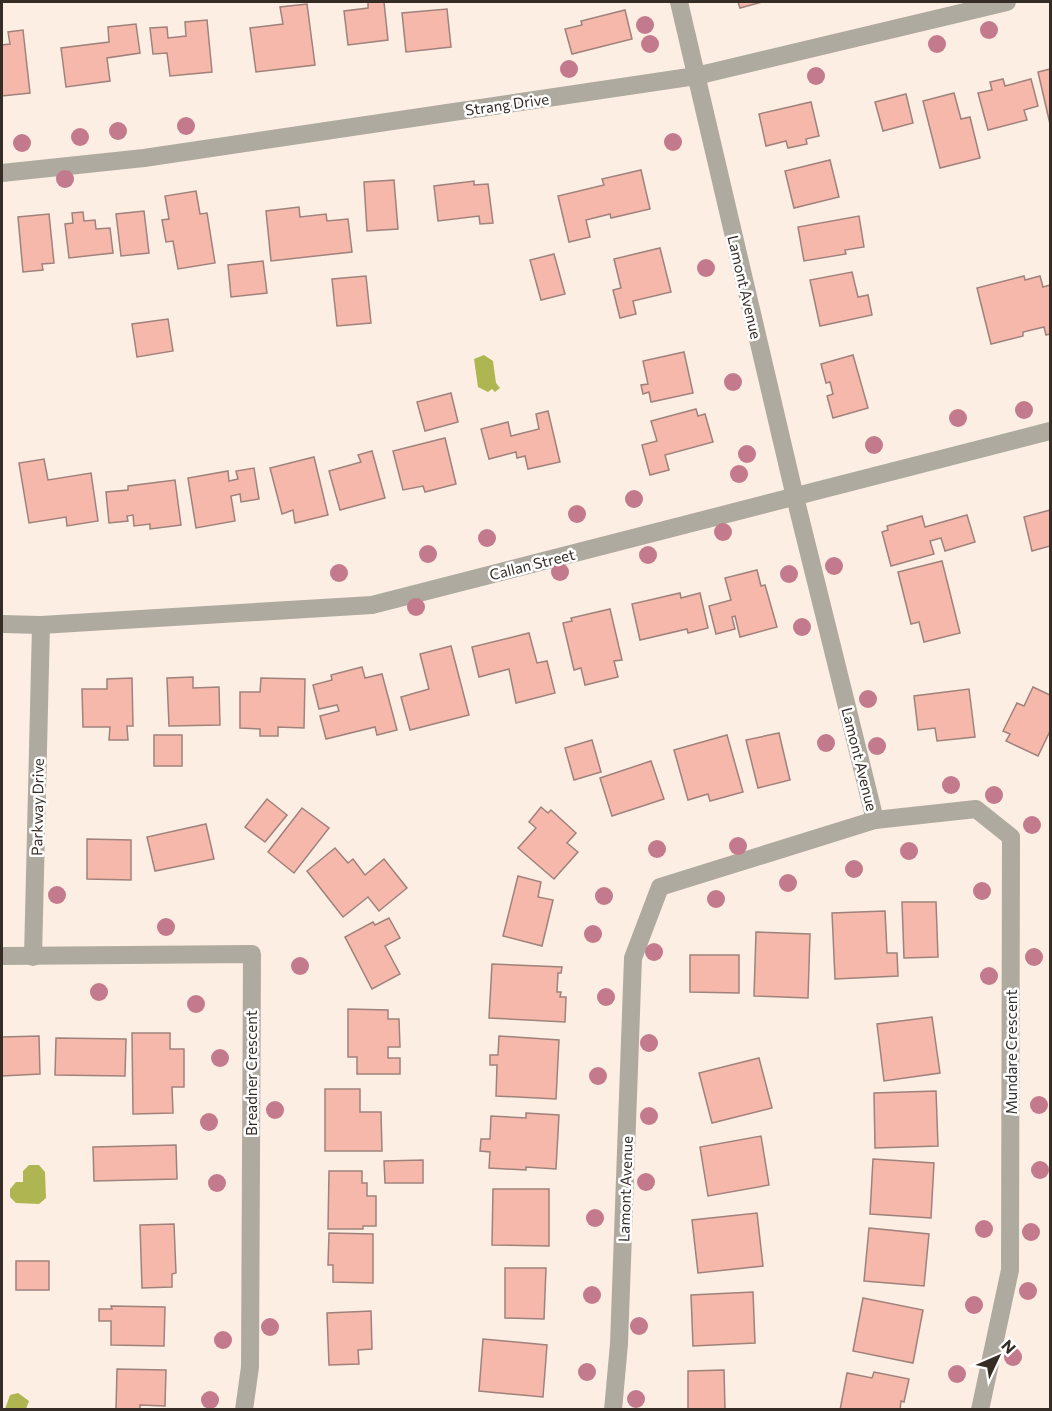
<svg xmlns="http://www.w3.org/2000/svg" width="1052" height="1411" font-family="Commissioner,sans-serif">
  <rect width="100%" height="100%" fill="#fdeee3"/>
  <g fill="#afb651">
    <polygon points="484,355 493,361 496,383 500,388 495,392 492,389 488,392 478,387 474,359"/>
    <polygon points="29,1165 39,1165 45,1172 46,1198 39,1204 16,1203 10,1197 10,1189 16,1182 23,1182 23,1171"/>
    <polygon points="18,1393 29,1401 26,1409 5,1409 10,1395"/>
  </g>
  <g fill="#f6b8ab" stroke="#9f827c" stroke-width="1.5">
    <polygon points="368,2 384,2 388,40 348,45 344,11 368,8"/>
    <polygon points="738,2 762,2 740,8"/>
    <polygon points="307,4 315,65 256,72 250,28 283,24 280,7"/>
    <polygon points="447,9 451,47 406,52 402,13"/>
    <polygon points="625,10 632,39 572,54 565,29 582,25 581,21"/>
    <polygon points="207,20 212,72 170,76 167,53 153,54 150,28 167,27 168,38 186,36 185,22"/>
    <polygon points="136,24 140,53 107,58 110,81 66,87 61,48 109,42 108,27"/>
    <polygon points="23,30 30,93 2,96 2,45 10,44 8,32"/>
    <polygon points="1050,69 1050,124 1038,72"/>
    <polygon points="1003,79 1005,86 1031,79 1038,106 1024,110 1027,120 988,130 978,93 992,90 990,82"/>
    <polygon points="954,93 961,119 970,117 980,158 940,168 923,101"/>
    <polygon points="906,94 913,123 883,131 875,102"/>
    <polygon points="811,102 819,136 806,139 807,144 788,148 786,141 766,146 759,114"/>
    <polygon points="830,160 839,197 794,208 785,171"/>
    <polygon points="641,170 650,209 611,218 610,214 586,220 590,237 569,242 558,196 604,185 602,179"/>
    <polygon points="394,180 398,229 367,231 364,182"/>
    <polygon points="474,181 474,185 488,184 493,223 480,224 479,216 438,221 434,186"/>
    <polygon points="196,191 200,214 207,213 215,263 178,269 173,241 166,242 162,220 169,219 165,196"/>
    <polygon points="299,207 300,217 326,214 327,221 348,219 352,252 271,261 266,211"/>
    <polygon points="144,211 149,253 121,256 116,214"/>
    <polygon points="83,212 84,221 95,220 96,229 110,228 113,253 69,258 65,224 73,223 72,213"/>
    <polygon points="49,214 54,263 42,264 43,270 23,272 18,217"/>
    <polygon points="859,216 864,247 845,250 846,254 804,261 798,227"/>
    <polygon points="660,248 671,292 633,301 636,314 620,318 613,290 621,288 614,259"/>
    <polygon points="554,254 565,294 541,300 530,260"/>
    <polygon points="263,261 267,293 231,297 228,265"/>
    <polygon points="852,272 858,297 868,295 872,315 820,326 810,280"/>
    <polygon points="366,276 371,323 337,326 332,279"/>
    <polygon points="1024,276 1025,280 1040,276 1043,287 1050,285 1050,334 1046,335 1044,327 1023,332 1023,336 991,344 977,288"/>
    <polygon points="168,319 173,351 137,357 132,324"/>
    <polygon points="684,352 693,393 651,402 649,392 643,394 641,385 648,384 643,361"/>
    <polygon points="853,355 868,408 833,418 827,396 833,394 830,382 826,383 821,364"/>
    <polygon points="451,393 458,422 425,431 417,402"/>
    <polygon points="696,409 698,416 705,414 713,442 665,455 669,470 650,475 642,445 657,441 651,421"/>
    <polygon points="548,411 560,462 528,469 525,456 517,458 516,452 489,459 481,429 508,422 511,436 539,429 536,414"/>
    <polygon points="445,438 456,484 425,492 423,486 403,490 393,451"/>
    <polygon points="372,451 385,498 340,510 329,471 361,462 358,455"/>
    <polygon points="314,457 328,515 295,523 293,510 282,514 270,468"/>
    <polygon points="44,459 48,480 91,473 98,521 67,526 66,517 29,523 19,463"/>
    <polygon points="254,468 259,499 241,502 240,494 231,496 235,521 196,528 188,478 228,471 229,481 238,479 236,471"/>
    <polygon points="175,480 181,525 150,529 150,524 134,526 133,515 127,516 128,521 109,523 106,492 128,490 128,486"/>
    <polygon points="1050,510 1050,546 1032,551 1024,517"/>
    <polygon points="967,515 975,542 945,551 941,538 930,541 934,554 891,566 882,532 888,530 887,526 922,516 925,527"/>
    <polygon points="942,561 960,633 924,642 919,622 911,624 898,572"/>
    <polygon points="757,570 761,586 765,585 777,627 740,637 735,616 732,617 735,629 716,634 709,606 731,600 725,578"/>
    <polygon points="680,593 681,598 700,593 708,628 688,633 687,629 640,640 632,604"/>
    <polygon points="610,609 622,660 614,661 618,677 585,685 581,668 574,670 563,623 572,621 571,618"/>
    <polygon points="529,633 537,663 547,661 555,693 516,703 509,669 479,677 472,647"/>
    <polygon points="451,646 469,715 410,730 401,697 429,689 420,654"/>
    <polygon points="362,667 365,678 382,674 397,730 377,735 375,727 326,739 320,716 339,711 337,705 319,709 313,685 332,680 331,675"/>
    <polygon points="193,677 193,688 219,687 220,725 169,726 167,678"/>
    <polygon points="132,678 133,726 127,726 128,740 109,740 110,727 83,727 82,689 107,689 107,679"/>
    <polygon points="261,678 305,679 304,728 278,727 278,736 260,736 260,729 240,728 240,692 260,692"/>
    <polygon points="1033,687 1050,695 1050,731 1038,756 1006,741 1010,734 1003,731 1017,703 1024,706"/>
    <polygon points="969,689 975,737 937,741 935,728 918,730 914,696"/>
    <polygon points="779,733 790,780 758,788 746,740"/>
    <rect x="154" y="735" width="28" height="31"/>
    <polygon points="727,735 743,792 710,801 708,794 688,800 674,750"/>
    <polygon points="592,740 601,772 574,780 565,748"/>
    <polygon points="651,761 664,799 612,816 600,778"/>
    <polygon points="267,799 287,815 265,842 245,827"/>
    <polygon points="541,807 548,813 551,810 576,833 567,843 578,852 554,879 518,848 536,828 529,822"/>
    <polygon points="302,808 329,828 294,873 268,852"/>
    <polygon points="206,824 214,859 155,871 147,837"/>
    <polygon points="87,839 131,840 131,880 87,879"/>
    <polygon points="335,848 348,863 353,859 365,875 384,859 407,888 379,911 368,897 343,917 307,871"/>
    <polygon points="518,876 541,882 538,897 553,900 542,946 503,936"/>
    <polygon points="902,902 936,902 938,957 904,958"/>
    <polygon points="885,911 887,953 897,953 898,976 835,979 832,913"/>
    <polygon points="389,918 400,938 385,946 400,974 372,989 345,937 373,922 375,925"/>
    <polygon points="756,932 810,934 808,998 754,996"/>
    <polygon points="690,955 739,955 739,993 690,992"/>
    <polygon points="492,964 562,967 561,973 558,973 557,992 561,992 560,997 566,997 565,1022 489,1018"/>
    <polygon points="348,1009 388,1010 388,1019 399,1019 400,1047 388,1047 388,1058 400,1058 400,1074 357,1074 357,1057 348,1057"/>
    <polygon points="932,1017 940,1073 884,1081 877,1024"/>
    <polygon points="132,1033 170,1033 170,1049 184,1049 184,1087 172,1087 173,1113 133,1114"/>
    <polygon points="39,1036 40,1074 2,1076 2,1037"/>
    <polygon points="499,1036 559,1040 556,1099 496,1096 497,1065 490,1065 490,1055 498,1055"/>
    <polygon points="56,1038 126,1039 125,1076 55,1075"/>
    <polygon points="759,1058 772,1108 712,1123 699,1073"/>
    <polygon points="325,1089 360,1089 360,1112 381,1112 382,1151 325,1151"/>
    <polygon points="936,1091 938,1146 875,1148 874,1093"/>
    <polygon points="526,1113 559,1115 556,1169 526,1167 526,1170 489,1168 490,1152 480,1151 481,1139 490,1139 491,1116 526,1118"/>
    <polygon points="761,1136 769,1185 708,1196 700,1147"/>
    <polygon points="176,1145 177,1179 94,1181 93,1147"/>
    <polygon points="873,1159 934,1163 931,1218 870,1214"/>
    <polygon points="423,1160 423,1183 385,1183 384,1161"/>
    <polygon points="329,1171 362,1171 362,1183 367,1183 367,1196 376,1196 376,1226 363,1226 363,1229 328,1229"/>
    <polygon points="493,1189 549,1189 549,1246 492,1245"/>
    <polygon points="757,1213 763,1266 698,1273 692,1220"/>
    <polygon points="174,1224 176,1273 172,1274 172,1287 142,1288 140,1225"/>
    <polygon points="869,1228 929,1234 924,1286 864,1281"/>
    <polygon points="329,1233 373,1234 373,1283 333,1282 333,1265 328,1265"/>
    <rect x="16" y="1261" width="33" height="29"/>
    <polygon points="505,1268 546,1268 544,1319 505,1318"/>
    <polygon points="753,1292 755,1343 693,1346 691,1295"/>
    <polygon points="863,1298 923,1310 913,1363 853,1351"/>
    <polygon points="111,1306 165,1307 164,1346 111,1345 111,1321 99,1321 99,1309 112,1309"/>
    <polygon points="371,1311 372,1349 358,1350 359,1364 329,1365 327,1313"/>
    <polygon points="483,1339 547,1345 543,1397 479,1391"/>
    <polygon points="117,1369 166,1370 165,1406 140,1405 140,1410 116,1410"/>
    <polygon points="724,1370 725,1410 688,1410 688,1371"/>
    <polygon points="874,1372 909,1379 904,1402 901,1401 900,1410 840,1410 847,1373 872,1378"/>
  </g>
  <g fill="none" stroke-linecap="round" stroke-linejoin="round">
    <g stroke="#afaa9f" stroke-width="18">
      <polyline points="679,2 795,497 875,820"/>
      <polyline points="2,173 144,158 696,76 1007,2"/>
      <polyline points="2,624 41,625 372,605 1050,431"/>
      <polyline points="2,956 252,954 250,1367 244,1410"/>
      <polyline points="33,957 41,625"/>
      <polyline points="613,1410 619,1344 633,958 660,887 875,820 976,809 1011,837 1010,1270 980,1410"/>
    </g>
  </g>
  <g fill="#c37a8d">
    <circle cx="645" cy="25" r="9"/>
    <circle cx="989" cy="30" r="9"/>
    <circle cx="650" cy="44" r="9"/>
    <circle cx="937" cy="44" r="9"/>
    <circle cx="569" cy="69" r="9"/>
    <circle cx="816" cy="76" r="9"/>
    <circle cx="186" cy="126" r="9"/>
    <circle cx="118" cy="131" r="9"/>
    <circle cx="80" cy="137" r="9"/>
    <circle cx="673" cy="142" r="9"/>
    <circle cx="22" cy="143" r="9"/>
    <circle cx="65" cy="179" r="9"/>
    <circle cx="706" cy="268" r="9"/>
    <circle cx="733" cy="382" r="9"/>
    <circle cx="1024" cy="410" r="9"/>
    <circle cx="958" cy="418" r="9"/>
    <circle cx="874" cy="445" r="9"/>
    <circle cx="747" cy="454" r="9"/>
    <circle cx="739" cy="474" r="9"/>
    <circle cx="634" cy="499" r="9"/>
    <circle cx="577" cy="514" r="9"/>
    <circle cx="723" cy="532" r="9"/>
    <circle cx="487" cy="538" r="9"/>
    <circle cx="428" cy="554" r="9"/>
    <circle cx="648" cy="555" r="9"/>
    <circle cx="834" cy="566" r="9"/>
    <circle cx="560" cy="572" r="9"/>
    <circle cx="339" cy="573" r="9"/>
    <circle cx="789" cy="574" r="9"/>
    <circle cx="416" cy="607" r="9"/>
    <circle cx="802" cy="627" r="9"/>
    <circle cx="868" cy="699" r="9"/>
    <circle cx="826" cy="743" r="9"/>
    <circle cx="877" cy="746" r="9"/>
    <circle cx="951" cy="785" r="9"/>
    <circle cx="994" cy="795" r="9"/>
    <circle cx="1032" cy="825" r="9"/>
    <circle cx="738" cy="846" r="9"/>
    <circle cx="657" cy="849" r="9"/>
    <circle cx="909" cy="851" r="9"/>
    <circle cx="854" cy="869" r="9"/>
    <circle cx="788" cy="883" r="9"/>
    <circle cx="982" cy="891" r="9"/>
    <circle cx="57" cy="895" r="9"/>
    <circle cx="604" cy="896" r="9"/>
    <circle cx="716" cy="899" r="9"/>
    <circle cx="166" cy="927" r="9"/>
    <circle cx="593" cy="934" r="9"/>
    <circle cx="654" cy="952" r="9"/>
    <circle cx="1034" cy="957" r="9"/>
    <circle cx="300" cy="966" r="9"/>
    <circle cx="989" cy="976" r="9"/>
    <circle cx="99" cy="992" r="9"/>
    <circle cx="606" cy="997" r="9"/>
    <circle cx="196" cy="1004" r="9"/>
    <circle cx="649" cy="1043" r="9"/>
    <circle cx="220" cy="1058" r="9"/>
    <circle cx="598" cy="1076" r="9"/>
    <circle cx="1039" cy="1105" r="9"/>
    <circle cx="275" cy="1110" r="9"/>
    <circle cx="649" cy="1116" r="9"/>
    <circle cx="209" cy="1122" r="9"/>
    <circle cx="1040" cy="1170" r="9"/>
    <circle cx="646" cy="1182" r="9"/>
    <circle cx="217" cy="1183" r="9"/>
    <circle cx="595" cy="1218" r="9"/>
    <circle cx="984" cy="1229" r="9"/>
    <circle cx="1031" cy="1232" r="9"/>
    <circle cx="1028" cy="1291" r="9"/>
    <circle cx="592" cy="1295" r="9"/>
    <circle cx="974" cy="1305" r="9"/>
    <circle cx="639" cy="1326" r="9"/>
    <circle cx="270" cy="1327" r="9"/>
    <circle cx="223" cy="1340" r="9"/>
    <circle cx="1013" cy="1357" r="9"/>
    <circle cx="587" cy="1372" r="9"/>
    <circle cx="957" cy="1374" r="9"/>
    <circle cx="636" cy="1399" r="9"/>
    <circle cx="210" cy="1400" r="9"/>
  </g>
  <g text-anchor="middle" dominant-baseline="central" stroke-width="5" stroke-linejoin="round" paint-order="stroke">
    <g font-size="15" fill="#352c25" stroke="#fff">
      <text transform="translate(507 104) rotate(-8)">Strang Drive</text>
      <text transform="translate(745 287) rotate(77)">Lamont Avenue</text>
      <text transform="translate(532 564) rotate(-14)">Callan Street</text>
      <text transform="translate(860 759) rotate(76)">Lamont Avenue</text>
      <text transform="translate(37 807) rotate(-89)">Parkway Drive</text>
      <text transform="translate(1011 1052) rotate(-90)">Mundare Crescent</text>
      <text transform="translate(251 1073) rotate(-90)">Breadner Crescent</text>
      <text transform="translate(625 1189) rotate(-88)">Lamont Avenue</text>
    </g>
  </g>
  <rect width="1052" height="1411" fill="none" stroke="#352c25" stroke-width="6"/>
  <g transform="translate(998 1357) rotate(46)" stroke="#ffffff" stroke-width="4.5" paint-order="stroke">
  <path d="M0-4.5L10 22L0 15L-10 22Z" fill="#352c25"/>
  <text y="-9" font-size="16" font-weight="bold" text-anchor="middle" fill="#352c25">N</text>
  </g>
</svg>
